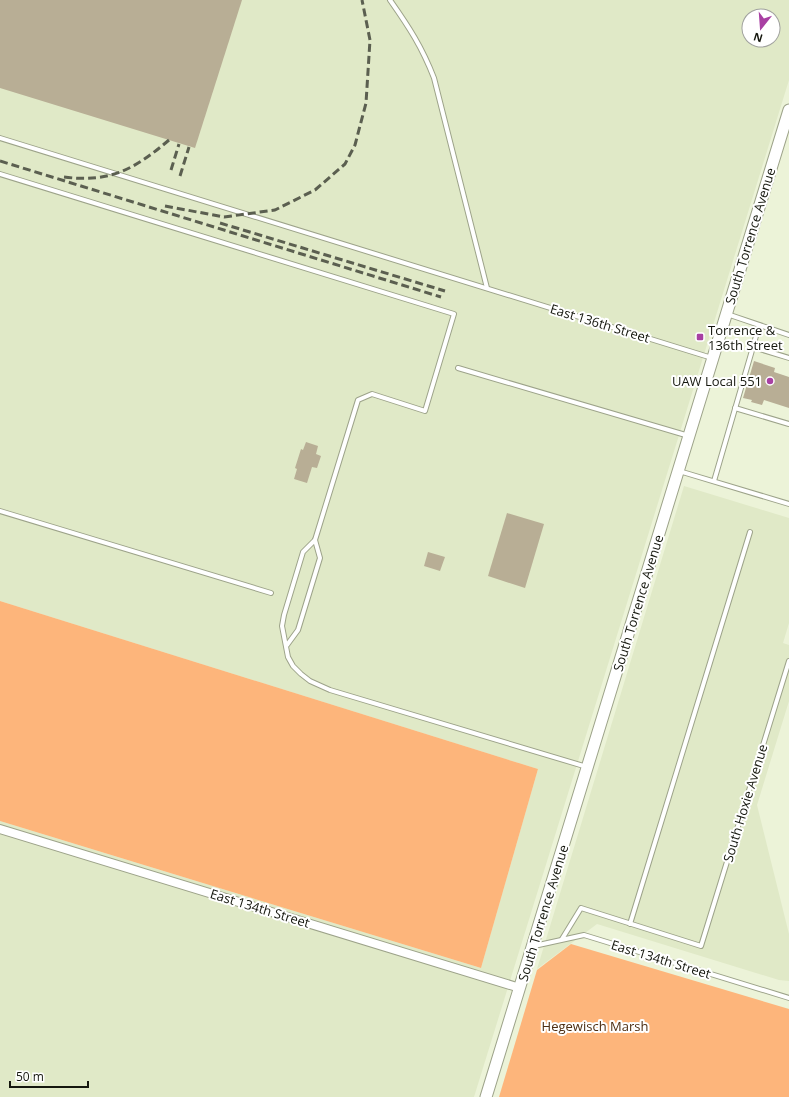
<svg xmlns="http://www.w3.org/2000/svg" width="789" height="1097" font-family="'Open Sans',sans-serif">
  <rect width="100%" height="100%" fill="#ecf3d8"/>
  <g fill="#e0e9c7" fill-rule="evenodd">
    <path d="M0,0H789V80L474,1097H0V821L481,968L538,769L0,601ZM749,16H773V40H749Z"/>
    <polygon points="684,486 789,518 789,623 783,643 789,645 789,701 757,805 789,934 789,981 779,980 597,924 537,969"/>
  </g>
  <g fill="#fdb57b">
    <polygon points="0,601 538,769 481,968 0,821"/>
    <polygon points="571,944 789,1009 789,1097 499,1097 537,970"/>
  </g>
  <g fill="#b8ae95">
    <polygon points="0,0 242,0 195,148 0,88"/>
    <polygon points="754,361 775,368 774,372 789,377 789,408 764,400 762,405 751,402 752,400 743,398"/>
    <polygon points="306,442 318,446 316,454 321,456 317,468 312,467 307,483 294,479 297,469 295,468 301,449 303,450"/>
    <polygon points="507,513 544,524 525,588 488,576"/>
    <polygon points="428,552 445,557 440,571 424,566"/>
  </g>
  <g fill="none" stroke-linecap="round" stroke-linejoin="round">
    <g stroke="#9da38a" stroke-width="6">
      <g id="lane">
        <path d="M390,0C409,27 422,47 434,78L487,288"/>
        <polyline points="0,138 712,358"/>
        <polyline points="0,174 454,314 425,411 372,394 358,400 315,540 303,552 284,615 282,626 288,657 293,666 301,674 310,681 330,690 587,767"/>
        <polyline points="727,314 789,335"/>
        <polyline points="759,325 753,347 789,358"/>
        <polyline points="458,368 689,436"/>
        <polyline points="735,408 789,424"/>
        <polyline points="679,471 789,504"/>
        <polyline points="714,481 753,347"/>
        <polyline points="0,511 271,593"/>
        <polyline points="287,645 298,630 320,558 315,540"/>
        <polyline points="630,924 750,532"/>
        <polyline points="562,939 581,908 701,946 789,661"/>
        <polyline points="534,946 584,935 789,998"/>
      </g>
    </g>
    <g stroke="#9da38a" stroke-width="10">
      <polyline id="street" points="0,829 520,988"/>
    </g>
    <g stroke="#9da38a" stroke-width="13">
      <polyline id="secondary" points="486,1097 789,110"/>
    </g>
    <use href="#lane" stroke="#fff" stroke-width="4"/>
    <use href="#street" stroke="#fff" stroke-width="8"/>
    <use href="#secondary" stroke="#fff" stroke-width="11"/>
    <g stroke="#5b5f50" stroke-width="3" stroke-dasharray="8 4" stroke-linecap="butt">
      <polyline points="0,161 441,297"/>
      <polyline points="171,170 179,144"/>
      <polyline points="180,176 189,147"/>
      <path d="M64,177C110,183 135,169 169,140"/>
      <polyline points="165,206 224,217 275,210 315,190 345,164 355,145 366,103 370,40 362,0"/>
      <polyline points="220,223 445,291"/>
    </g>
  </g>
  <g fill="#a840a3" stroke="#fff" stroke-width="1.5">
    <rect x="696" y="333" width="8" height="8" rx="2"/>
    <circle cx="770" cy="381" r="4"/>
  </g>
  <g text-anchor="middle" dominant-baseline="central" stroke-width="4" stroke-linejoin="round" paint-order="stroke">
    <g font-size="13" fill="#15170e" stroke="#fff">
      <text transform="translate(750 236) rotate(-73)">South Torrence Avenue</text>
      <text transform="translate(600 323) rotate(17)">East 136th Street</text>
      <text transform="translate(638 603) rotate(-73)">South Torrence Avenue</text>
      <text transform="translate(745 803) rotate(-73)">South Hoxie Avenue</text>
      <text transform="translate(260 908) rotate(17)">East 134th Street</text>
      <text transform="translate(543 913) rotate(-73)">South Torrence Avenue</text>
      <text transform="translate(661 959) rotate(17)">East 134th Street</text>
    </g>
    <g font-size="13" fill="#15170e" stroke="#fff" text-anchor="start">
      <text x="708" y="330">Torrence &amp;<tspan x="708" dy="15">136th Street</tspan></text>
      <text x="762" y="381" text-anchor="end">UAW Local 551</text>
    </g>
    <g font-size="13" fill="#4c2d12" stroke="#fff">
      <text x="595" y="1026">Hegewisch Marsh</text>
    </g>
  </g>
  <g transform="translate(761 28) rotate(197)"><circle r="19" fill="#ffffff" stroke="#a1a29f"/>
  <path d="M0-3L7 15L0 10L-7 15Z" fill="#a840a3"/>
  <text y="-6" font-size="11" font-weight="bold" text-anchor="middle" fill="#15170e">N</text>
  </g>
  <path d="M10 1081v6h78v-6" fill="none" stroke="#15170e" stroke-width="2"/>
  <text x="16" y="1081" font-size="12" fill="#15170e" stroke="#ffffff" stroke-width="3" paint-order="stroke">50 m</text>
</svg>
